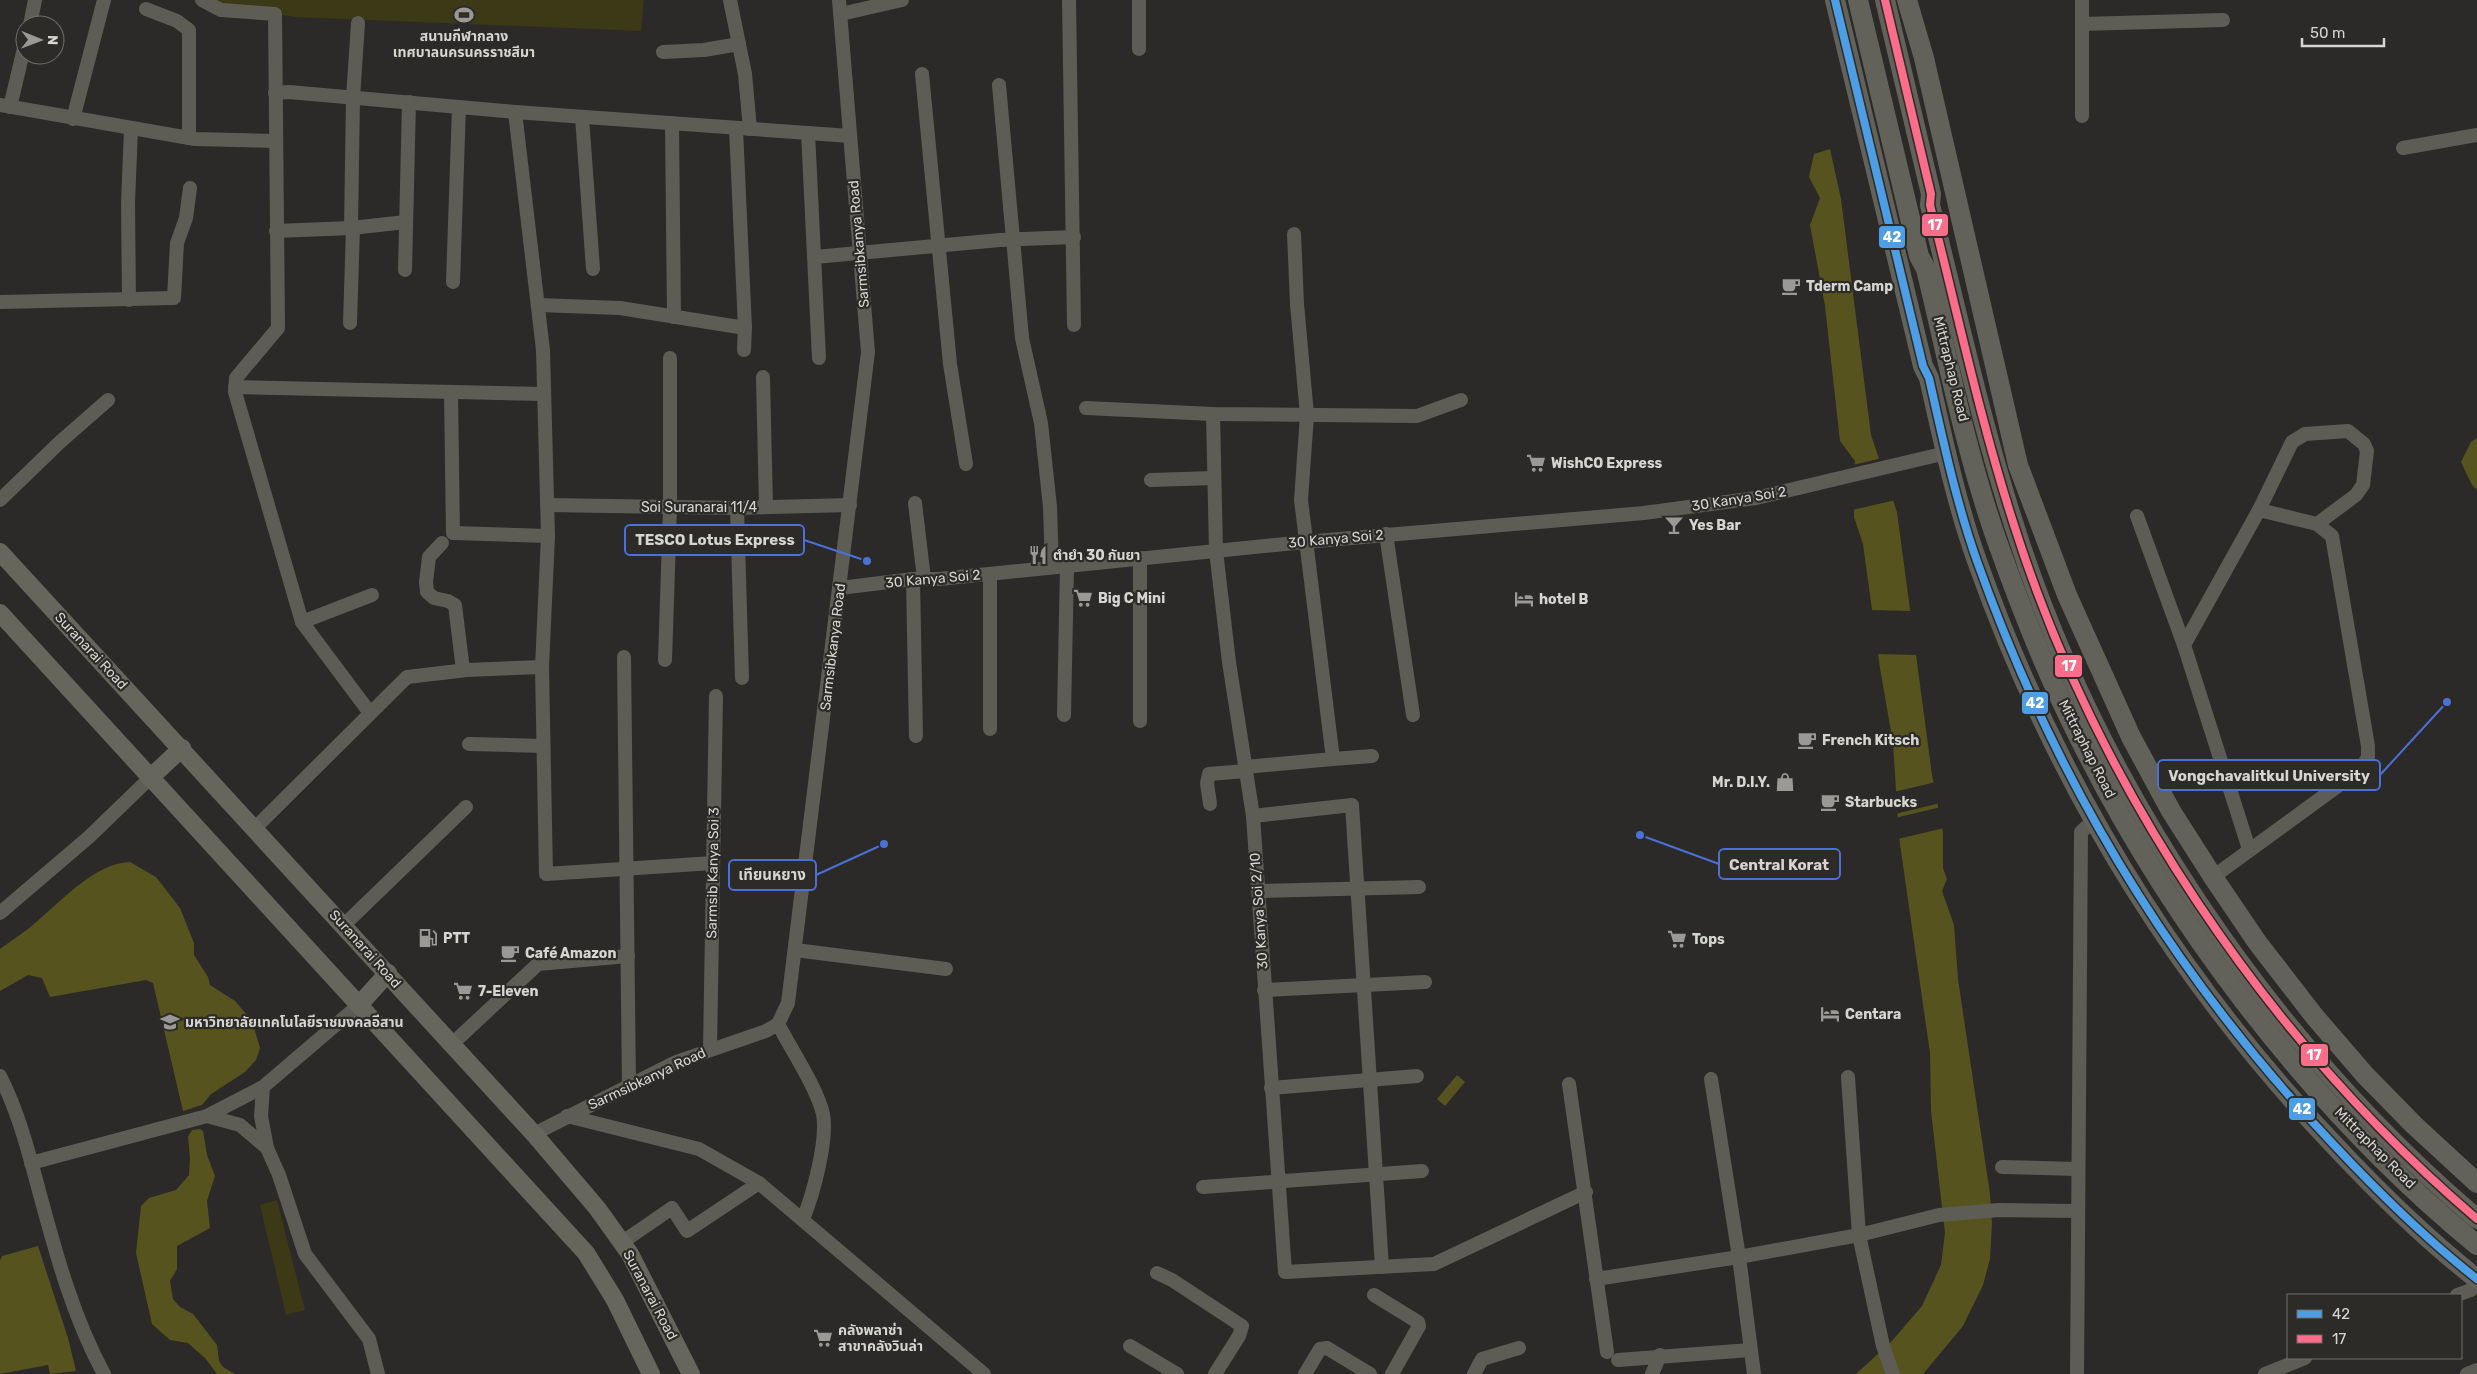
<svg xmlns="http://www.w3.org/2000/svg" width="2477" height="1374" font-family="Rubik,'Noto Sans Thai',sans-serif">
  <rect width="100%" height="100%" fill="#2b2a28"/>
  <g fill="#3b3916">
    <polygon points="218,0 644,0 641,31 295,17 223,5"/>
    <polygon points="277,1200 305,1310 286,1315 260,1205"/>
  </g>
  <g fill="#57531e">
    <polygon points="1830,149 1841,199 1871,435 1897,512 1932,775 1943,832 1943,868 1947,879 1942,891 1954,925 1958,979 1990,1194 1992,1223 1990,1259 1983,1285 1963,1326 1923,1374 1856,1374 1891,1342 1922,1306 1941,1265 1945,1233 1931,1111 1930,1053 1899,837 1893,743 1880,668 1863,544 1854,517 1855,461 1840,441 1825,306 1810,225 1820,198 1809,177 1814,154"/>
    <polygon points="2477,438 2477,490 2472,485 2461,462 2471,442"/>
    <path d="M130,862L156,877L180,908L194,943V955L208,977L210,985L235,1001L252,1021L260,1048L256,1060L245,1072L211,1094L202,1105L183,1111L153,983L146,980L50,997L42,978L28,975L0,991V949C9,942 19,936 28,929C57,906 93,863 130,862Z"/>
    <polygon points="1457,1075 1465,1082 1445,1106 1437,1099"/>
    <polygon points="200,1129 203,1131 207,1155 215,1176 207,1201 210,1228 177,1246 177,1269 170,1281 173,1299 180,1307 193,1314 217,1345 219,1361 223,1367 235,1374 217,1374 205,1358 188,1343 170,1340 152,1324 136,1253 141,1206 149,1198 176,1190 189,1175 190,1158 188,1137 192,1130"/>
    <polygon points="38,1246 68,1338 76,1371 50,1374 48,1365 0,1374 0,1261 2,1256"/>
  </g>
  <g fill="#2b2a28">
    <polygon points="1882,458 1896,500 1852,510 1853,465"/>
    <polygon points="1869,610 1913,611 1918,655 1875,654"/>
    <polygon points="1936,782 1940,803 1895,814 1894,792"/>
    <polygon points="1941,807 1944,828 1898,839 1895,818"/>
  </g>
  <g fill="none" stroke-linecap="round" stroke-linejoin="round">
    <g stroke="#5d5d56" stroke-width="14">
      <polyline points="202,0 221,10 275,14 278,328 236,378 235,392 302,622 370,713"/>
      <polyline points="730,0 745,74 750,129"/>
      <polyline points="1069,0 1074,325"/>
      <polyline points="1139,0 1139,49"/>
      <polyline points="2082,0 2082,24 2223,20"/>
      <polyline points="146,9 177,21 189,30 189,138"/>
      <polyline points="841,14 902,0"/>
      <polyline points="2082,24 2082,116"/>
      <polyline points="30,25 35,0"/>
      <polyline points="663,52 704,50 739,44"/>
      <polyline points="922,74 950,364 966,464"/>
      <polyline points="999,85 1022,338 1041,423 1050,507 1052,567"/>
      <polyline points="275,93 289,92 515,112"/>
      <polyline points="0,105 195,139 275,141"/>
      <polyline points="10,107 25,44"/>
      <polyline points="582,117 593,269"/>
      <polyline points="73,119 104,0"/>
      <polyline points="672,123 674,317"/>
      <polyline points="736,128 745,328 744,350"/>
      <polyline points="808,133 819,358"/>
      <polyline points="2403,148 2477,135"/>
      <polyline points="351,228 353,98 358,23"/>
      <polyline points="276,231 351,228 406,222"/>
      <polyline points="815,257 1000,240 1074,237"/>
      <polyline points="405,270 409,102"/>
      <polyline points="453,282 459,107"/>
      <polyline points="129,300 128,203 131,129"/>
      <polyline points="0,302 174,298 177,243 186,218 190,188"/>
      <polyline points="538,305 620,308 745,328"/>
      <polyline points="350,323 353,228"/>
      <polyline points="763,377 766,507"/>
      <polyline points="235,387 544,394"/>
      <polyline points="451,392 453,533 548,536"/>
      <polyline points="1086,408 1213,414 1417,416 1461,400"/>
      <polyline points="1213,414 1216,551 1229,662 1253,816 1285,1272 1434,1264 1586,1192"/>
      <polyline points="1151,480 1214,478"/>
      <polyline points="0,500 60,442 108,400"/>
      <polyline points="915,503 924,579"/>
      <polyline points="547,505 737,508 850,505"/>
      <polyline points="737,508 742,678"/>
      <polyline points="2137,516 2184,645"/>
      <polyline points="1386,534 1413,715"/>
      <polyline points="442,543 429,557 426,582 427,592 434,598 448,601 455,605 463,670"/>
      <polyline points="1140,558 1140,721"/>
      <polyline points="990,574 990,729"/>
      <polyline points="913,579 916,736"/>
      <polyline points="840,588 913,579 939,579 1305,542 1644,513 1756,498 1946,453"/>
      <polyline points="302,622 372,595"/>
      <polyline points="624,657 629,1085"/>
      <polyline points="665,660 670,508 670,358"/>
      <polyline points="542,667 546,874 713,863"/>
      <polyline points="1064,715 1067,566"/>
      <polyline points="469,744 543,746"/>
      <polyline points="1333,759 1372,756"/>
      <polyline points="1245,767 1333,759 1301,500 1307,415 1297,304 1294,234"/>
      <polyline points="1210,804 1207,783 1209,774 1246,771"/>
      <polyline points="1253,816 1352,805 1382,1267"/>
      <polyline points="255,828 407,677 467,670 542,667 548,536 543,350 515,112 850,136"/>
      <polyline points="2249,849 2184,645 2259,510 2292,442 2305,434 2348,431 2364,444 2367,451 2363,485 2356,495 2317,524"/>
      <polyline points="2213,877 2361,769 2368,757 2368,746 2332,536 2317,524 2259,510"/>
      <polyline points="1258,891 1419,887"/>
      <polyline points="0,913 89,837 150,778"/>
      <polyline points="344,925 466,807"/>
      <polyline points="795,950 946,969"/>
      <polyline points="1264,990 1425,982"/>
      <path d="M778,1024C791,1049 817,1088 823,1114C828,1140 813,1195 803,1219"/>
      <polyline points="452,1044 538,964 628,956"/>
      <polyline points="710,1049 716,696"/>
      <path d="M0,1076C18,1111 29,1153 39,1191C56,1254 73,1317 104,1374"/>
      <polyline points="1848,1077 1859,1235 1883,1346 1893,1374"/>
      <polyline points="1711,1079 1739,1257 1754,1374"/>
      <polyline points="1569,1084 1607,1352"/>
      <polyline points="263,1087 261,1116 267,1148 279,1175 305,1254 369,1339 378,1374"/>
      <polyline points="1271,1088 1417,1076"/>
      <polyline points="207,1116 240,1125 267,1148"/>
      <polyline points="567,1116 699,1149 759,1183 984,1374"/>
      <polyline points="534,1134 676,1062 766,1031 778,1024 788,1003 868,352 839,0"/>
      <polyline points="31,1163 207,1116 263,1087 359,1005"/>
      <polyline points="2002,1167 2078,1169"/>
      <polyline points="1203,1187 1422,1171"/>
      <polyline points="621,1243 672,1208 687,1231 759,1183"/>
      <polyline points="1157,1273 1172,1280 1242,1326 1239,1336 1215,1374"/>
      <polyline points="1596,1279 1739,1257 1859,1235 1939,1215 1999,1210 2077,1211"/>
      <polyline points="1374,1295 1418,1322 1419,1326 1392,1374"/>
      <polyline points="2457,1295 2471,1290 2477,1280"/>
      <polyline points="1130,1346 1177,1374"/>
      <polyline points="1618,1360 1750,1350"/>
      <polyline points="1305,1374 1320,1349 1327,1348 1370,1374"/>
      <polyline points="1474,1374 1482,1359 1519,1348"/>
      <polyline points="1652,1374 1660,1355"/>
      <polyline points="2077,1374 2081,832 2093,821"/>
      <polyline points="2265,1374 2305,1358"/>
      <polyline points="2467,1374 2477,1370"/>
    </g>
    <g stroke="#67665d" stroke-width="18">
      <polyline points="0,552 534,1134 597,1208 630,1254 691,1374"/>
      <polyline points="0,613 586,1253 615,1300 651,1374"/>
      <polyline points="150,778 182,748"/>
      <polyline points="359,1005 388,973"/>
    </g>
    <g stroke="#63625a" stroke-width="20">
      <path d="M1835,0L1923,366L1929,378C1943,440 1956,502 1977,561C2055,781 2175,978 2335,1146C2380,1194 2426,1239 2477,1279"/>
      <path d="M1858,0L1919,256L1926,269C1948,360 1966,453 1997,541C2018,600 2041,660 2069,717C2163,913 2308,1106 2477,1245"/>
      <path d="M1885,0L1931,194L1930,205C1957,311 1980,420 2014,525C2097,787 2268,1041 2477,1219"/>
      <polyline points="1907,0 1924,58 2018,465 2067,595 2131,737 2171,811 2213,877 2257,942 2315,1017 2365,1075 2414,1125 2477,1183"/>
    </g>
    <g stroke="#2c2b27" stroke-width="11">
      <path id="bus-1" d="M1835,0L1923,366L1929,378C1943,440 1956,502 1977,561C2055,781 2175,978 2335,1146C2380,1194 2426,1239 2477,1279"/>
    </g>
    <g stroke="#2c2b27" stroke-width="11">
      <path id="bus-2" d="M1885,0L1931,194L1930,205C1957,311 1980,420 2014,525C2097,787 2268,1041 2477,1219"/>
    </g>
    <use href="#bus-1" stroke="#4d9ee5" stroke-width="8"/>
    <use href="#bus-2" stroke="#fb6d88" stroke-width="8"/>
  </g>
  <defs>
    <g id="stadium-bare" transform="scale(1.5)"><path d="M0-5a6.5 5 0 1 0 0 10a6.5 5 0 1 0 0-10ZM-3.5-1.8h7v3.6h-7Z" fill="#9a9996" stroke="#2c2b27" stroke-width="2.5" paint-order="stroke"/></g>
    <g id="cafe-bare" transform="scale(1.5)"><path d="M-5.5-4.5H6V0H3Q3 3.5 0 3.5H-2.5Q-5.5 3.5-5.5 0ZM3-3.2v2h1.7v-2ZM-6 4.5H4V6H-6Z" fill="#9a9996" stroke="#2c2b27" stroke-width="2.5" paint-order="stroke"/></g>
    <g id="supermarket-bare" transform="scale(1.5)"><path d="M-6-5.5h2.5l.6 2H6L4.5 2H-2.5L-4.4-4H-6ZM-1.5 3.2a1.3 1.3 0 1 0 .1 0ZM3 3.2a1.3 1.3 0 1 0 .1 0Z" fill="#9a9996" stroke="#2c2b27" stroke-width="2.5" paint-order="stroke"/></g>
    <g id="bar-bare" transform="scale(1.5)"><path d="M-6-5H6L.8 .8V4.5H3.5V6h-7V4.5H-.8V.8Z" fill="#9a9996" stroke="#2c2b27" stroke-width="2.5" paint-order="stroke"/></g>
    <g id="restaurant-bare" transform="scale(1.5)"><path d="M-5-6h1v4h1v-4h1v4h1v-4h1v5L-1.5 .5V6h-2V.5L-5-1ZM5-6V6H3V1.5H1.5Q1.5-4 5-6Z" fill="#9a9996" stroke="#2c2b27" stroke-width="2.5" paint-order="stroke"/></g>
    <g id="hotel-bare" transform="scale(1.5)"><path d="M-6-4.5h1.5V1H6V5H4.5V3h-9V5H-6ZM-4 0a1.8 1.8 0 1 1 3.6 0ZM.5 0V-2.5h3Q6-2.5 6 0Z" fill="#9a9996" stroke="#2c2b27" stroke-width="2.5" paint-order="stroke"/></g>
    <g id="shop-bare" transform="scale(1.5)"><path d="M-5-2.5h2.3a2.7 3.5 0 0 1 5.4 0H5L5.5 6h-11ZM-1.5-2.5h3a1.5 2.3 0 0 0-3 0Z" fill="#9a9996" stroke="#2c2b27" stroke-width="2.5" paint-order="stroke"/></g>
    <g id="fuel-bare" transform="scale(1.5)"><path d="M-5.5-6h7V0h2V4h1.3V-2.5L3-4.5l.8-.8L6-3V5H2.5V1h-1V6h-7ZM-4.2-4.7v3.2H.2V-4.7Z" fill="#9a9996" stroke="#2c2b27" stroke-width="2.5" paint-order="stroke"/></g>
    <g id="university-bare" transform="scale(1.5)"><path d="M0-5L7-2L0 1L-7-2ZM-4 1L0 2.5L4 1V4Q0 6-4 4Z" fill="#9a9996" stroke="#2c2b27" stroke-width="2.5" paint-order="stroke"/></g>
  </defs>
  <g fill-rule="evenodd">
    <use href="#stadium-bare" x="464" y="15"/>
    <use href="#cafe-bare" x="1791" y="286"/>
    <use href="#supermarket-bare" x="1536" y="463"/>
    <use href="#bar-bare" x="1674" y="525"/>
    <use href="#restaurant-bare" x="1038" y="555"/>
    <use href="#supermarket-bare" x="1083" y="598"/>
    <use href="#hotel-bare" x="1524" y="599"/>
    <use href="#cafe-bare" x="1807" y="740"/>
    <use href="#shop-bare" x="1785" y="782"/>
    <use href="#cafe-bare" x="1830" y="802"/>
    <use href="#fuel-bare" x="428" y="938"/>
    <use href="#supermarket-bare" x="1677" y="939"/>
    <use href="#cafe-bare" x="510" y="953"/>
    <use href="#supermarket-bare" x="463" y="991"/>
    <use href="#hotel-bare" x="1830" y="1014"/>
    <use href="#university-bare" x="170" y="1022"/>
    <use href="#supermarket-bare" x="823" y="1338"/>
  </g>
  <g text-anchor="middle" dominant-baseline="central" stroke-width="4.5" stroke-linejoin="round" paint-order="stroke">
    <g font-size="14" font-weight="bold" fill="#d5d5d2" stroke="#2c2b27" text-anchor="start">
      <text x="464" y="36" text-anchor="middle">สนามกีฬากลาง<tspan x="464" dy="16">เทศบาลนครนครราชสีมา</tspan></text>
      <text x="1806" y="286">Tderm Camp</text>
      <text x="1551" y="463">WishCO Express</text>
      <text x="1689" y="525">Yes Bar</text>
      <text x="1053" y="555">ตำยำ 30 กันยา</text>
      <text x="1098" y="598">Big C Mini</text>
      <text x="1539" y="599">hotel B</text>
      <text x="1822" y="740">French Kitsch</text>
      <text x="1770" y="782" text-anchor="end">Mr. D.I.Y.</text>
      <text x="1845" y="802">Starbucks</text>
      <text x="443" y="938">PTT</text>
      <text x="1692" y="939">Tops</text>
      <text x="525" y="953">Café Amazon</text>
      <text x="478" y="991">7-Eleven</text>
      <text x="1845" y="1014">Centara</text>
      <text x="185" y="1022">มหาวิทยาลัยเทคโนโลยีราชมงคลอีสาน</text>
      <text x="838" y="1330">คลังพลาซ่า<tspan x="838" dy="16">สาขาคลังวินล่า</tspan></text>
    </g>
    <g font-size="14" fill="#d5d5d2" stroke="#2c2b27">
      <text transform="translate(859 244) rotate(-95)">Sarmsibkanya Road</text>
      <text transform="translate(1951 369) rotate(76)">Mittraphap Road</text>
      <text transform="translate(1739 499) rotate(-9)">30 Kanya Soi 2</text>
      <text x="699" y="507">Soi Suranarai 11/4</text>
      <text transform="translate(1336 539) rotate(-5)">30 Kanya Soi 2</text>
      <text transform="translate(933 579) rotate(-5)">30 Kanya Soi 2</text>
      <text transform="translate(833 647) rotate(-83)">Sarmsibkanya Road</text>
      <text transform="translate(91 651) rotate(47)">Suranarai Road</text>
      <text transform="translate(2087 749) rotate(63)">Mittraphap Road</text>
      <text transform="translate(713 873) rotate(-89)">Sarmsib Kanya Soi 3</text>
      <text transform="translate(1259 911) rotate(-94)">30 Kanya Soi 2/10</text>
      <text transform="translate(365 949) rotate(48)">Suranarai Road</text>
      <text transform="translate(647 1079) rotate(-25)">Sarmsibkanya Road</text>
      <text transform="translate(2375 1148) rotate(45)">Mittraphap Road</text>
      <text transform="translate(650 1295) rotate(62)">Suranarai Road</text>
    </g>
  </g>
  <path fill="none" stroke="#4b70d6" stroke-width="2" d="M867 561L804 540M2447 702L2380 775M1640 835L1719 864M884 844L816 875"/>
  <g fill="#4b70d6" stroke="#2c2b27" stroke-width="2">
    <circle cx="867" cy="561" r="5"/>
    <circle cx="2447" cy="702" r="5"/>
    <circle cx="1640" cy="835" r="5"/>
    <circle cx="884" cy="844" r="5"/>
  </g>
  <g fill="#2c2b27" stroke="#4b70d6" stroke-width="2">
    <rect x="625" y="525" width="179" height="30" rx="5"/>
    <rect x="2158" y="760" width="222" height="30" rx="5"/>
    <rect x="1719" y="849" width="121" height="30" rx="5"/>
    <rect x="729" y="860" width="87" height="30" rx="5"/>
  </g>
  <g font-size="15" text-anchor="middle" font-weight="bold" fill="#d5d5d2">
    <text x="715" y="545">TESCO Lotus Express</text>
    <text x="2269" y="781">Vongchavalitkul University</text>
    <text x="1779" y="870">Central Korat</text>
    <text x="772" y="880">เทียนหยาง</text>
  </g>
  <g stroke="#2c2b27" stroke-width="2">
    <rect x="1921" y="213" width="28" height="24" rx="5" fill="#fb6d88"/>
    <rect x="1878" y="225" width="28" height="24" rx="5" fill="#4d9ee5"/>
    <rect x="2054" y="654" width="29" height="24" rx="5" fill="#fb6d88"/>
    <rect x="2021" y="691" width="28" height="24" rx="5" fill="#4d9ee5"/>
    <rect x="2300" y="1043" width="29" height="24" rx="5" fill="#fb6d88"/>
    <rect x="2288" y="1097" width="28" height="24" rx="5" fill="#4d9ee5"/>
  </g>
  <g font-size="14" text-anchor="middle" font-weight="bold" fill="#fff">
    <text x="1935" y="230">17</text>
    <text x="1892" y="242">42</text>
    <text x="2069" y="671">17</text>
    <text x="2035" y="708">42</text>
    <text x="2314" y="1060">17</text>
    <text x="2302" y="1114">42</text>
  </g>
  <rect x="2287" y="1294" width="175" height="65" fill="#2c2b27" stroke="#706f6b"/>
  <rect x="2297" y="1310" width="25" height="8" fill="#4d9ee5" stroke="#706f6b"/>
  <text x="2332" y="1319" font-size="15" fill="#d5d5d2">42</text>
  <rect x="2297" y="1335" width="25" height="8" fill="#fb6d88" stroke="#706f6b"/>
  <text x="2332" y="1344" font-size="15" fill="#d5d5d2">17</text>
  <g transform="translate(40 40) rotate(91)"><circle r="24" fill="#2c2b27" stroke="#706f6b"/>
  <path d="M0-4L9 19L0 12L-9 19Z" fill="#9a9996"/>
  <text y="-8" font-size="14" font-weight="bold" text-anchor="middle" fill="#d5d5d2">N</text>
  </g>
  <path d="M2302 38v8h82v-8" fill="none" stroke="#d5d5d2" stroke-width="2.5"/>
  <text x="2310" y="38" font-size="15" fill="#d5d5d2" stroke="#2c2b27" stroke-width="4" paint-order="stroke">50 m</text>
</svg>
